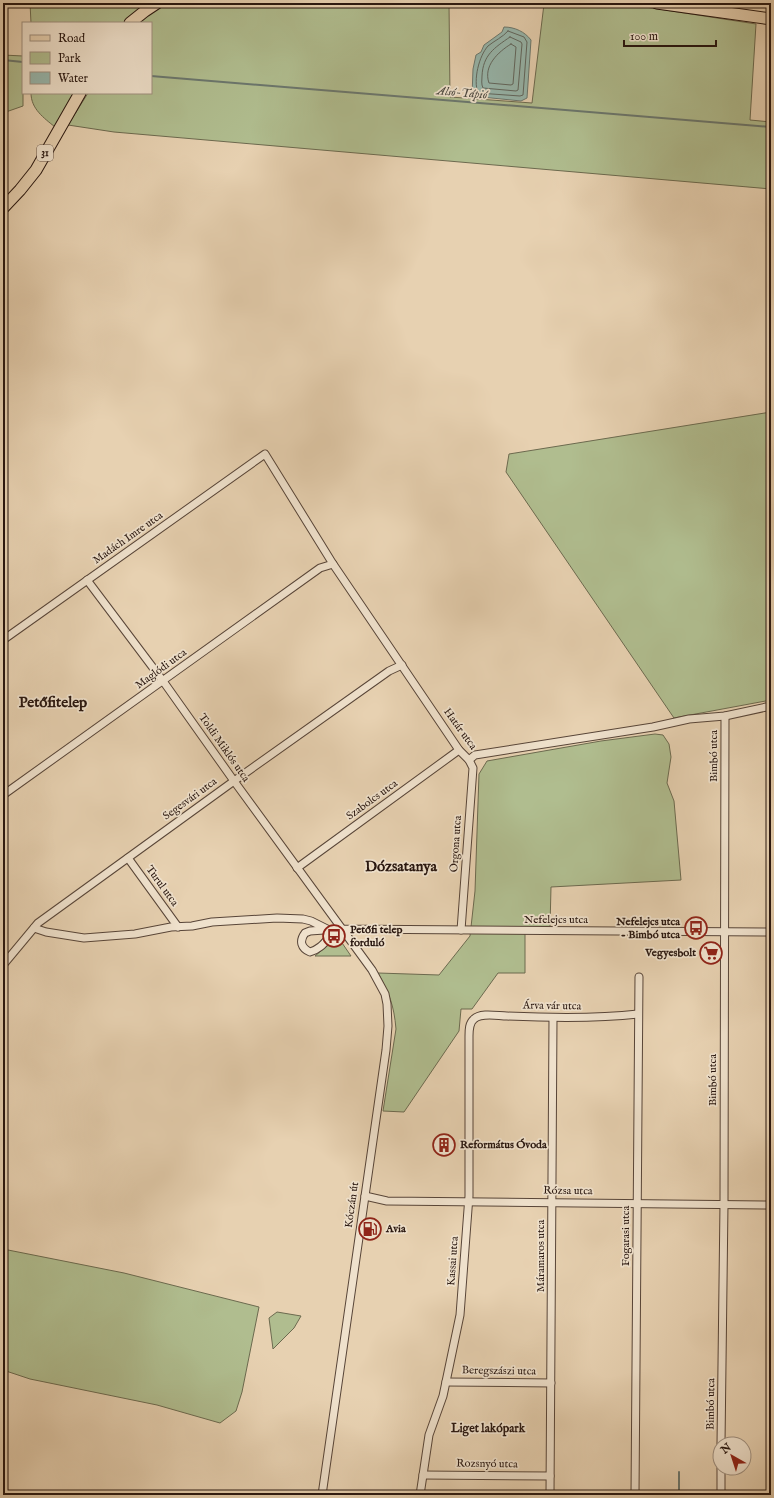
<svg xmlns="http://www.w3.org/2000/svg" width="774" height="1498" font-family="'IM FELL English',serif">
  <rect width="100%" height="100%" fill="#e7d1b1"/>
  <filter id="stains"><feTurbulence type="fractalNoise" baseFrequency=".005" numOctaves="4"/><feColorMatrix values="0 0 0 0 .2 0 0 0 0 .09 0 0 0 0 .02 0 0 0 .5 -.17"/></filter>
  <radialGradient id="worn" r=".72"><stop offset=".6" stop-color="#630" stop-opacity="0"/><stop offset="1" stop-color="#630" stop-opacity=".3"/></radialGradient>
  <g fill="#b0bd8f" stroke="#6c6a4f">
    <polygon points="30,3 149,3 123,23 31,23"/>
    <polygon points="168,3 449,3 450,97 532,103 544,4 639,6 756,24 750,120 771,122 771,189 114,132 68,125 88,93 151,93 151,23 138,23 153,11"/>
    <polygon points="3,55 23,56 23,106 3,113"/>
    <path d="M31,93H75L55,127C44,118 31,109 31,93Z"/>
    <polygon points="771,412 771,700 674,718 506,472 509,454"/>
    <path d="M655,734L663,735L669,744L671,757L667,783L674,801L681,880L551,887L550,927L525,928V973H498L472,1009H461L459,1031L404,1112L383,1111L396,1029C394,1005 389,993 378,973L439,975L470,936L475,891L479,774L487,761L601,741Z"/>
    <polygon points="338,937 351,956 315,956"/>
    <polygon points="3,1249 124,1273 259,1307 242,1392 236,1411 220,1423 157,1405 30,1379 3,1370"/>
    <polygon points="277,1312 301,1316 294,1328 273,1349 269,1318"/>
  </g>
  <path fill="#97b7ad" stroke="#6b776e" d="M504,27C515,27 525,32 531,40L527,98L521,101L472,96L473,69L476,55L481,52L484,45L502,32Z"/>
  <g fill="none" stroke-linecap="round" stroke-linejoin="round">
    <g stroke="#60665e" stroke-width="1">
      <path d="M508,31L524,37L527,42L523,95L520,96L478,93C473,80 479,56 488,46C494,41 503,37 508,31Z"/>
      <path d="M510,37L521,42L522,44L518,90L516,91L483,88C481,84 482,80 482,76C483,55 494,48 510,37Z"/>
      <path d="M511,44L516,47L513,84L511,85L489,83C483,66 498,52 511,44Z"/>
    </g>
    <g stroke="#6b776e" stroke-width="2">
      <polyline points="3,60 23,62"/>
      <polyline points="151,76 771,127"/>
      <polyline points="679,1495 679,1472"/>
    </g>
    <g stroke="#584538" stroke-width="9">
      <g id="street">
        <polyline points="87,580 163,681 234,781 372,970 385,994 387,1004 388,1026 386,1050 322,1495"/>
        <polyline points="3,640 265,454 333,564 459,750 469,760 473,768 461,930"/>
        <polyline points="469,760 475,755 653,727 689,719 725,716 771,706"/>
        <polyline points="3,795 320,568 333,564"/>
        <polyline points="128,858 178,927"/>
        <polyline points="297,868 459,750"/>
        <polyline points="34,928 46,932 84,938 135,934 171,927 192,926 212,922 277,918 303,919 311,921 327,929"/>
        <path d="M338,929C327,937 324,948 310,952C301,948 299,941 305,933L310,931L338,929L771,932"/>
        <polyline points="3,965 38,923 234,781 389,671 402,665"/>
        <polyline points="365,1196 387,1201 771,1205"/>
        <polyline points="446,1382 551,1383"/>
        <polyline points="721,1444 724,1204 725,716"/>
        <polyline points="423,1475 550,1476"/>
        <path d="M420,1495L429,1435L443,1396L460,1315L469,1196V1036C469,1030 469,1023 474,1019C481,1012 498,1016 507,1016C551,1018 595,1019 638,1014"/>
        <polyline points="550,1495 553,1018"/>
        <polyline points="635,1495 639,977"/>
        <polyline points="721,1495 721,1468"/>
      </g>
    </g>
    <g stroke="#28160f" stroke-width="13">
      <g id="primary">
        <polyline points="657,3 771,19"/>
        <polyline points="130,23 145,11 157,3"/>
        <polyline points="3,208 20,190 36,170 80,93"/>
      </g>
    </g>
    <use href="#street" stroke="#efe1cc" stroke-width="7"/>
    <use href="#primary" stroke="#e7d1b1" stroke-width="11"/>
  </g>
  <defs>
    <g id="bus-ring" transform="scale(1.15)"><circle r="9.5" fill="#efe1cc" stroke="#8f2418" stroke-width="1.5"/><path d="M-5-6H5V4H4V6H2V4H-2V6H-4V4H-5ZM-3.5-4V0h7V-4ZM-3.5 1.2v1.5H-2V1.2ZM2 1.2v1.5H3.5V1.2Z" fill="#8f2418"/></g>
    <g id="supermarket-ring" transform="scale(1.15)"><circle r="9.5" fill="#efe1cc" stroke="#8f2418" stroke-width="1.5"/><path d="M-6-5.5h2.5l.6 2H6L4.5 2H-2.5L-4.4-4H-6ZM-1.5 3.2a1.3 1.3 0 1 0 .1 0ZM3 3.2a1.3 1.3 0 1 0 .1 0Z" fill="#8f2418"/></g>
    <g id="building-ring" transform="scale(1.15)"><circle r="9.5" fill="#efe1cc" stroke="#8f2418" stroke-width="1.5"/><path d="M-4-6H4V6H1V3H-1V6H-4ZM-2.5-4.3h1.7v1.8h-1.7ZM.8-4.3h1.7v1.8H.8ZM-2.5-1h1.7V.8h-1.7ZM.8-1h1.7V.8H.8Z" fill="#8f2418"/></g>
    <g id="fuel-ring" transform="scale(1.15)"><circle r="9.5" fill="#efe1cc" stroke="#8f2418" stroke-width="1.5"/><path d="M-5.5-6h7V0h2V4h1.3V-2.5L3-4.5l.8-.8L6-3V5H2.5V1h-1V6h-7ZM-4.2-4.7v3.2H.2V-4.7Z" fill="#8f2418"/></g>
  </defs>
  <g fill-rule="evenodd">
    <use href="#bus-ring" x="696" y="928"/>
    <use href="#bus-ring" x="334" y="936"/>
    <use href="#supermarket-ring" x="711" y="953"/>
    <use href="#building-ring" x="444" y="1145"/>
    <use href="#fuel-ring" x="370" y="1229"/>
  </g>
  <g text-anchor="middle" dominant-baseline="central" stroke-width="3.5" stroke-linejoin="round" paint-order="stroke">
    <rect fill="#efe1cc" stroke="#645348" stroke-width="1" x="37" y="145" width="16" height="16" rx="3"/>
    <g font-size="10" font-weight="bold" fill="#28160f">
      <text x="45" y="153">31</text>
    </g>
    <g font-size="11" fill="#28160f" stroke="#efe1cc">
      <text transform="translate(128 538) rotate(-35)">Madách Imre utca</text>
      <text transform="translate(161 669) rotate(-36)">Maglódi utca</text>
      <text transform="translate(460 729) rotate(54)">Határ utca</text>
      <text transform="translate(224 748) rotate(55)">Toldi Miklós utca</text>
      <text transform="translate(714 756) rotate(-90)">Bimbó utca</text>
      <text transform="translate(190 799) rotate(-36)">Segesvári utca</text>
      <text transform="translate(372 800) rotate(-36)">Szabolcs utca</text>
      <text transform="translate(456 844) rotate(-86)">Orgona utca</text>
      <text transform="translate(162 886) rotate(54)">Turul utca</text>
      <text x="556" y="920">Nefelejcs utca</text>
      <text transform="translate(552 1006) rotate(1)">Árva vár utca</text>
      <text transform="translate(713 1080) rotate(-90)">Bimbó utca</text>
      <text transform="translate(568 1191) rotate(1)">Rózsa utca</text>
      <text transform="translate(352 1205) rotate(-82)">Kóczán út</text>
      <text transform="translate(626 1236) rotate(-90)">Fogarasi utca</text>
      <text transform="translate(541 1256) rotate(-90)">Máramaros utca</text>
      <text transform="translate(453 1261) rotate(-86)">Kassai utca</text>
      <text transform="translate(499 1371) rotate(1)">Beregszászi utca</text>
      <text transform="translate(711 1404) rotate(-89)">Bimbó utca</text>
      <text transform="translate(487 1464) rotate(1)">Rozsnyó utca</text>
    </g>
    <g font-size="11" font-weight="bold" fill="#28160f" stroke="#efe1cc" text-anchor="start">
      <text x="680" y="922" text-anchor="end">Nefelejcs utca<tspan x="680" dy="13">- Bimbó utca</tspan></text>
      <text x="350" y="930">Petőfi telep<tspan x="350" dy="13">forduló</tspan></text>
      <text x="696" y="953" text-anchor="end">Vegyesbolt</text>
      <text x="460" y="1145">Református Óvoda</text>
      <text x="386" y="1229">Avia</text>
    </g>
    <g font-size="12" font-style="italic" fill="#49463e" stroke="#efe1cc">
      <text transform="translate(462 93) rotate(5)">Alsó-Tápió</text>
    </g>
    <g font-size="12" font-weight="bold" fill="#28160f" stroke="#efe1cc">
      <text x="488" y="1428">Liget lakópark</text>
    </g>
    <g font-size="15" font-weight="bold" fill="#28160f" stroke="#efe1cc">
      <text x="53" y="702">Petőfitelep</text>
      <text x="401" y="866">Dózsatanya</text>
    </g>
  </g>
  <rect width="774" height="1498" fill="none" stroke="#e7d1b1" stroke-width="16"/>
  <rect x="4" y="4" width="766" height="1490" fill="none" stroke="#28160f" stroke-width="2"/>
  <rect x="8" y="8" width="758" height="1482" fill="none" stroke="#28160f"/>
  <rect x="22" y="22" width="130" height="72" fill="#efe1cc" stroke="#9f9080"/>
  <rect x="30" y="35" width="20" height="6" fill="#e7d1b1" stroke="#9f9080"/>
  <text x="58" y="42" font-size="12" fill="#28160f">Road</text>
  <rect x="30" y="52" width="20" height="12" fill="#b0bd8f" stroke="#9f9080"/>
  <text x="58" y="62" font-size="12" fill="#28160f">Park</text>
  <rect x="30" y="72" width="20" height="12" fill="#97b7ad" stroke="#9f9080"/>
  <text x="58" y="82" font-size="12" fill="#28160f">Water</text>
  <g transform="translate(732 1456) rotate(321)"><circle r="19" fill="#efe1cc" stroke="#9f9080"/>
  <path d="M0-3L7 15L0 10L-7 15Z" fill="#8f2418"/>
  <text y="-6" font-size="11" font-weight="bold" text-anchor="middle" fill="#28160f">N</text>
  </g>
  <path d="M624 40v6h92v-6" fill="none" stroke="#28160f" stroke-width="2"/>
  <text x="630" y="40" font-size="12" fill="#28160f" stroke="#efe1cc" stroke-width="3" paint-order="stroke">100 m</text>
  <rect width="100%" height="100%" filter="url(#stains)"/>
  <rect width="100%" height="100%" fill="url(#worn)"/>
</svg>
